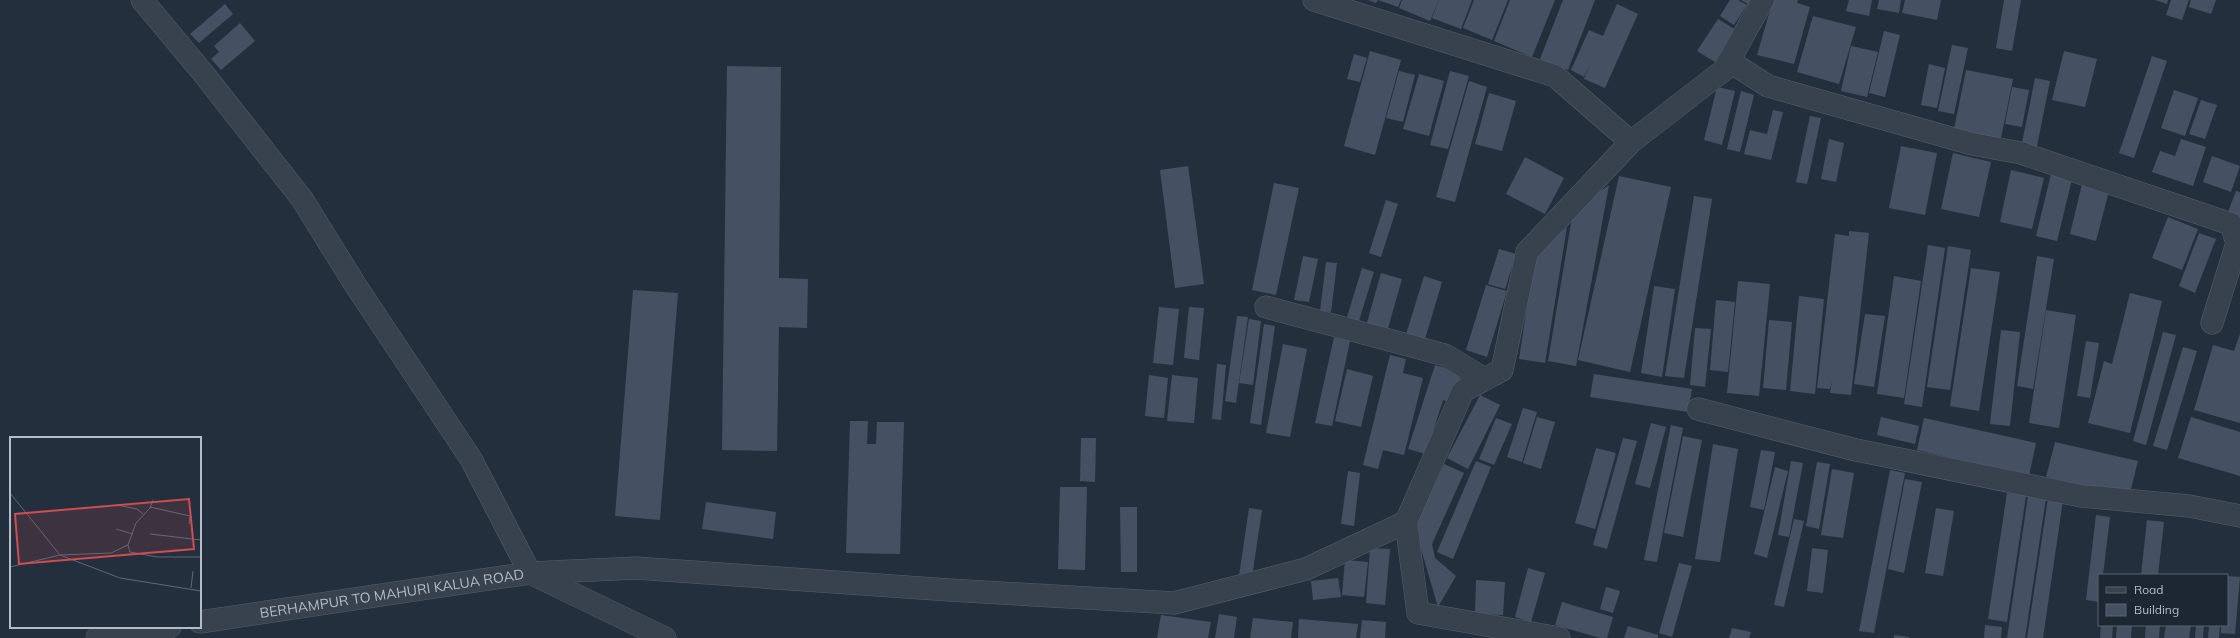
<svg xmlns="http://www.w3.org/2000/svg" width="2240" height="638" font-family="Mulish,sans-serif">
  <rect width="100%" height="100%" fill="#242f3e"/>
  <g fill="#455162">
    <polygon points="1368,0 1378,0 1376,3"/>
    <polygon points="1378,0 1401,0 1398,7"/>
    <polygon points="1402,0 1439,0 1430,21 1399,8"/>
    <polygon points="1439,0 1472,0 1461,29 1432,18"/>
    <polygon points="1474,0 1508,0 1492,40 1463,28"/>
    <polygon points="1510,0 1555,0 1532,57 1494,41"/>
    <polygon points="1563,0 1595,0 1568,70 1540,59"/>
    <polygon points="1730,0 1738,0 1747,5 1734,25 1720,16"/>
    <polygon points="1741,0 1751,0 1748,4"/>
    <polygon points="1773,0 1798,0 1797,3 1810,7 1794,64 1757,55"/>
    <polygon points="1849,0 1872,0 1869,16 1846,11"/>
    <polygon points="1879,0 1901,0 1899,13 1877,9"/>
    <polygon points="1905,0 1941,0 1937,20 1902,13"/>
    <polygon points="2004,0 2021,0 2012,51 1996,48"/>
    <polygon points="2155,0 2168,0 2167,4"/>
    <polygon points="2171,0 2189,0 2182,20 2166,15"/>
    <polygon points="2191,0 2216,0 2211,14 2189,7"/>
    <polygon points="225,4 233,14 199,43 190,34"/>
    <polygon points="1617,4 1638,14 1605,88 1584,79 1590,64 1584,77 1571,70 1589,30 1603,36"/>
    <polygon points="1813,16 1856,27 1839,84 1797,72"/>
    <polygon points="1718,19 1736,30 1715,62 1697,51"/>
    <polygon points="240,23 255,41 221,70 211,59 219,52 214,46"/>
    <polygon points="1884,31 1900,35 1885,97 1869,93"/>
    <polygon points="1952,45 1968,48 1954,114 1938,111"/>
    <polygon points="1851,46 1878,52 1867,97 1841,91"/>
    <polygon points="1370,51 1401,60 1375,155 1344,146"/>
    <polygon points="2064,51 2097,59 2085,107 2052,100"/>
    <polygon points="1354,54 1367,58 1360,82 1347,79"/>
    <polygon points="2152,56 2167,61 2134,158 2119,153"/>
    <polygon points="1929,64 1945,68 1937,108 1921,105"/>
    <polygon points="727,66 781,67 779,278 808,279 807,328 779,327 777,451 722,450"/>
    <polygon points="1966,70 2013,79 2000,143 1953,134"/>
    <polygon points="1399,71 1415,75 1403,122 1386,118"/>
    <polygon points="1450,71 1469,76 1448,149 1430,145"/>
    <polygon points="1419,74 1444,81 1429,136 1403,129"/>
    <polygon points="2035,78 2050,81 2036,151 2021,148"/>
    <polygon points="1469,81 1487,87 1455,202 1436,197"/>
    <polygon points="1717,87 1735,91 1722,145 1704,140"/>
    <polygon points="2012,87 2029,90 2022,127 2005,124"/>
    <polygon points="2174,90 2198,98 2185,136 2161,128"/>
    <polygon points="1741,91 1754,95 1740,152 1727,149"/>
    <polygon points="1489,93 1516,101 1502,151 1475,144"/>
    <polygon points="2201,100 2217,105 2205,139 2189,134"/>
    <polygon points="1773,110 1783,112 1771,160 1744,154 1750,130 1767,134"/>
    <polygon points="1810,116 1821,118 1807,184 1796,182"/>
    <polygon points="1829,139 1844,143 1836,182 1821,179"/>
    <polygon points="2181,139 2206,147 2193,186 2152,172 2160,151 2175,156"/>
    <polygon points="1901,146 1937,153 1925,215 1889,208"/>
    <polygon points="1953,153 1991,162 1979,217 1941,209"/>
    <polygon points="2212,156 2240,166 2231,192 2203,182"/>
    <polygon points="1525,157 1564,178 1545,214 1506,194"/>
    <polygon points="1188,166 1204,284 1175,288 1160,170"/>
    <polygon points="2011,170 2044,178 2032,229 2000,222"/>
    <polygon points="2052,170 2073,175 2057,241 2036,236"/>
    <polygon points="1619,176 1671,187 1630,372 1578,360"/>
    <polygon points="1274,183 1299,188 1276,295 1252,290"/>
    <polygon points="2082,184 2109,191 2096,241 2070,234"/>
    <polygon points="1609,185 1576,366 1548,361 1573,211"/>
    <polygon points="2236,191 2240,192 2240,222 2226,217"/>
    <polygon points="1694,196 1712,199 1684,378 1665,376"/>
    <polygon points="1386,200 1398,204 1381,257 1369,253"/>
    <polygon points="2168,217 2198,229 2182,270 2152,258"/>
    <polygon points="1567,227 1545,363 1519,359 1535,254"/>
    <polygon points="1849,231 1869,233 1851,395 1830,393 1832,381 1830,389 1817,388 1835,234 1849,236"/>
    <polygon points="2199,233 2216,239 2195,293 2179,286"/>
    <polygon points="1928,245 1945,248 1922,407 1904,404"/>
    <polygon points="1948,246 1971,250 1950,390 1927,387"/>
    <polygon points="1499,249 1516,254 1505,289 1488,284"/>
    <polygon points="1303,256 1318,259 1309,302 1294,300"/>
    <polygon points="2037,256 2054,259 2033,389 2017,386"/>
    <polygon points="1326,262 1337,263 1331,312 1320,311"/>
    <polygon points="1362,268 1374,272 1359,321 1347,317"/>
    <polygon points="1971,268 2000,272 1979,411 1950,406"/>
    <polygon points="1381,273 1402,279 1387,332 1366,326"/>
    <polygon points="1424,276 1442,282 1423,346 1404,341"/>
    <polygon points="1894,276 1921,281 1904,398 1877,394"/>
    <polygon points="1738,281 1770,284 1759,396 1727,393"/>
    <polygon points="1486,285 1507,291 1487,357 1466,350"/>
    <polygon points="1654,286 1675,289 1662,377 1641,373"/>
    <polygon points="633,290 678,293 660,520 615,516"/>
    <polygon points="2130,293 2162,301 2130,433 2088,423 2104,361 2112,364"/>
    <polygon points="1799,296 1824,299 1815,394 1790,391"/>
    <polygon points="1716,300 1735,302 1728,372 1710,370"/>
    <polygon points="1159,307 1179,309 1173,365 1153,363"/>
    <polygon points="1189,307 1204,308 1199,360 1184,358"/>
    <polygon points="2046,310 2076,315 2059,428 2029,423"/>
    <polygon points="1865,314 1885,316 1874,387 1854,384"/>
    <polygon points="1237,316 1248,317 1236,403 1225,401"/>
    <polygon points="1249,319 1261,321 1253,385 1239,383"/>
    <polygon points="1769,320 1792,322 1786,390 1763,388"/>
    <polygon points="1264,324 1275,326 1261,425 1250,423"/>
    <polygon points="1695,328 1711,329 1705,387 1690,385"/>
    <polygon points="2001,330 2020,332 2010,426 1990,424"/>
    <polygon points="2163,332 2176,335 2146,445 2133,441"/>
    <polygon points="2240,334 2240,423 2194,410 2213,345 2234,351"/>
    <polygon points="1334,337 1350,341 1332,426 1315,423"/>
    <polygon points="2086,341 2099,343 2090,398 2077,396"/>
    <polygon points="1283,344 1307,349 1290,437 1266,433"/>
    <polygon points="2183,347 2197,351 2167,450 2153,446"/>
    <polygon points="1390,355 1406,359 1403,373 1423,378 1404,455 1383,450 1378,469 1363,465"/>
    <polygon points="1217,364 1226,365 1221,420 1212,419"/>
    <polygon points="1435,365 1462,373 1452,403 1443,400 1426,454 1408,449"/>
    <polygon points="1347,369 1373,376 1361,427 1335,421"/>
    <polygon points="1594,374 1692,389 1688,412 1590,397"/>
    <polygon points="1149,375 1168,378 1164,418 1145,416"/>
    <polygon points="1172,375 1198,378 1194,423 1167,421"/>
    <polygon points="1480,395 1500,405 1468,469 1447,458"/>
    <polygon points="1523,408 1537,412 1522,462 1507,457"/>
    <polygon points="1537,417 1555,422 1541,469 1523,463"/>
    <polygon points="1881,417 1919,426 1915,444 1877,435"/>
    <polygon points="2191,417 2240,432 2240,476 2178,458"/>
    <polygon points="1496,418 1512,424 1494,465 1479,459"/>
    <polygon points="1924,418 2036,443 2029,476 1917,450"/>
    <polygon points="850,421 868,421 867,444 876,444 877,422 904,422 900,554 846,553"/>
    <polygon points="1651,423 1666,427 1650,488 1635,484"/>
    <polygon points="1671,425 1683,428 1657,562 1644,560"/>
    <polygon points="1683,436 1702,440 1683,537 1664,533"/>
    <polygon points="1081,438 1096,438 1095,482 1080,481"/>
    <polygon points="1623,438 1637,441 1607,549 1593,545"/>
    <polygon points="2055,442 2138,461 2129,497 2046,477"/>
    <polygon points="1713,444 1738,449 1720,562 1695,559"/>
    <polygon points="1596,448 1616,453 1595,529 1575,523"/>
    <polygon points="1761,450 1775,452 1764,510 1750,507"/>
    <polygon points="1476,461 1491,467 1453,559 1437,552"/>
    <polygon points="1791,461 1803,463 1789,537 1778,535"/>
    <polygon points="1817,462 1830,464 1819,529 1806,526"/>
    <polygon points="1444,464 1464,473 1432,544 1435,558 1456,576 1438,607 1419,542 1417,522"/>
    <polygon points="1775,467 1788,471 1767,558 1754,554"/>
    <polygon points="1832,469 1854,473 1843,538 1821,535"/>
    <polygon points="1890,470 1905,473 1874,633 1859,631"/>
    <polygon points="1348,471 1360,473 1354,526 1341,524"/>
    <polygon points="1905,479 1922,482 1904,573 1888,569"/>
    <polygon points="1060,487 1087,487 1085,570 1058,569"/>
    <polygon points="2007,493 2026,496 2007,622 1988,619"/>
    <polygon points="2028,496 2046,498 2025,638 2007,638"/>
    <polygon points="2048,498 2063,500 2043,638 2027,638"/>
    <polygon points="706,502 776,512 773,539 702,529"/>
    <polygon points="1120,507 1137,507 1137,572 1121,572"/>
    <polygon points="1249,508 1262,510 1252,577 1239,576"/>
    <polygon points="1936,508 1954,511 1943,576 1925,573"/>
    <polygon points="2096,515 2110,517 2103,575 2099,575 2099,602 2086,600"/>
    <polygon points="1794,519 1804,521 1784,607 1774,605"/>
    <polygon points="2147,520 2164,522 2158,575 2141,575"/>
    <polygon points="1370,548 1390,549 1385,605 1366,603"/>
    <polygon points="1812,548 1828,550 1823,593 1807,591"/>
    <polygon points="1345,560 1368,562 1364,597 1342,595"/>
    <polygon points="1679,563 1692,566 1672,637 1659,633"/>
    <polygon points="1528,568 1545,573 1531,622 1515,617"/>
    <polygon points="2227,576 2240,577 2235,634 2221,633 2221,625 2227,625"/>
    <polygon points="1338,578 1341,597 1313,600 1311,581"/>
    <polygon points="1476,580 1505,582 1503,615 1475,614"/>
    <polygon points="1606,587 1620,591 1613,613 1600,609"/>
    <polygon points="1562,602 1613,617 1607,638 1600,638 1555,625"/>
    <polygon points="1219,614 1237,617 1234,638 1215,638"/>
    <polygon points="1161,615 1211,622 1208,638 1157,638"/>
    <polygon points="1253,618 1293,622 1291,638 1250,638"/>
    <polygon points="1299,619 1358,624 1356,638 1298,638"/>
    <polygon points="1362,620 1386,622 1385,638 1360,638"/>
    <polygon points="1985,625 2002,627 2001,638 1984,638"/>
    <polygon points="2101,625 2113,625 2112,638 2100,638"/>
    <polygon points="2117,625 2132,625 2131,638 2116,638"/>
    <polygon points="2146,625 2160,625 2159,638 2145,638"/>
    <polygon points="2166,625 2191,625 2189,638 2164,638"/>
    <polygon points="2196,625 2204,625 2203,638 2195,638"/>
    <polygon points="2209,625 2220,625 2219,638 2208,638"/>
    <polygon points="1628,626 1658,635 1658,638 1624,638"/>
    <polygon points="1732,628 1751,632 1749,638 1729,638"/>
    <polygon points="1894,635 1909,637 1909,638 1894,638"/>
  </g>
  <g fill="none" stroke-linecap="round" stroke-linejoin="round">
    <g stroke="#565f6c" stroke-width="23">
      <g id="minor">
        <polyline points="142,0 203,73 302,199 356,286 471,459 530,573 636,568 949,590 1174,603 1306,569 1406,522 1463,391 1502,370 1527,252 1631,142 1724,70 1763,0"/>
        <polyline points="1314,0 1555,76 1631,142"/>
        <polyline points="1729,61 1768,86 1972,144 2021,153 2231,224 2237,243 2212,323"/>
        <polyline points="1266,307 1445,355 1485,379"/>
        <polyline points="1698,409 1856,450 2081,496 2189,506 2240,516"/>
        <polyline points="1406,522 1418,613 1559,638"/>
      </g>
    </g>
    <g stroke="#565f6c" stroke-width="23">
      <g id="tertiary">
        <path id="s1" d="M200,622L530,573L665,638"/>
        <polyline points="97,638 170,627"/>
      </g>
    </g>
    <use href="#minor" stroke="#38414e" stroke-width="22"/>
    <use href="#tertiary" stroke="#38414e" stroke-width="22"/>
  </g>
  <g text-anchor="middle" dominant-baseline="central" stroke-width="3" stroke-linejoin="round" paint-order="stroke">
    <g font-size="14" fill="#b4bcc9" stroke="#1d2633">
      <text stroke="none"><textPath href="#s1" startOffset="194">BERHAMPUR TO MAHURI KALUA ROAD</textPath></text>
    </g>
  </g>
  <g transform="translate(10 437)">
    <rect width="191" height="191" fill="#242f3e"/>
    <path fill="none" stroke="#5e6776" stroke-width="1" d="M0,56L50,118L101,116L118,108L126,86L140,71L143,63M107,68L127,72L133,77M140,70L180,79L179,87M106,92L123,97M140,97L191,103M118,108L120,115L147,120H191M0,130L50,118L110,141L191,154M181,151L183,134"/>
    <path fill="#ce4d50" fill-opacity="0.15" stroke="#ce4d50" stroke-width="2" d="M179,62L184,112L9,127L5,77Z"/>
    <rect width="191" height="191" fill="none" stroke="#b4bcc9" stroke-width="2"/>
  </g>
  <rect x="2098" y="574" width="130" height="52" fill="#1d2633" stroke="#59626f"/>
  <rect x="2106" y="587" width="20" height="6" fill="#38414e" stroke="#59626f"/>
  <text x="2134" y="594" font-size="12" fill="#b4bcc9">Road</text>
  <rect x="2106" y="604" width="20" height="12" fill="#455162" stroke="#59626f"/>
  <text x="2134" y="614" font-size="12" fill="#b4bcc9">Building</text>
</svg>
